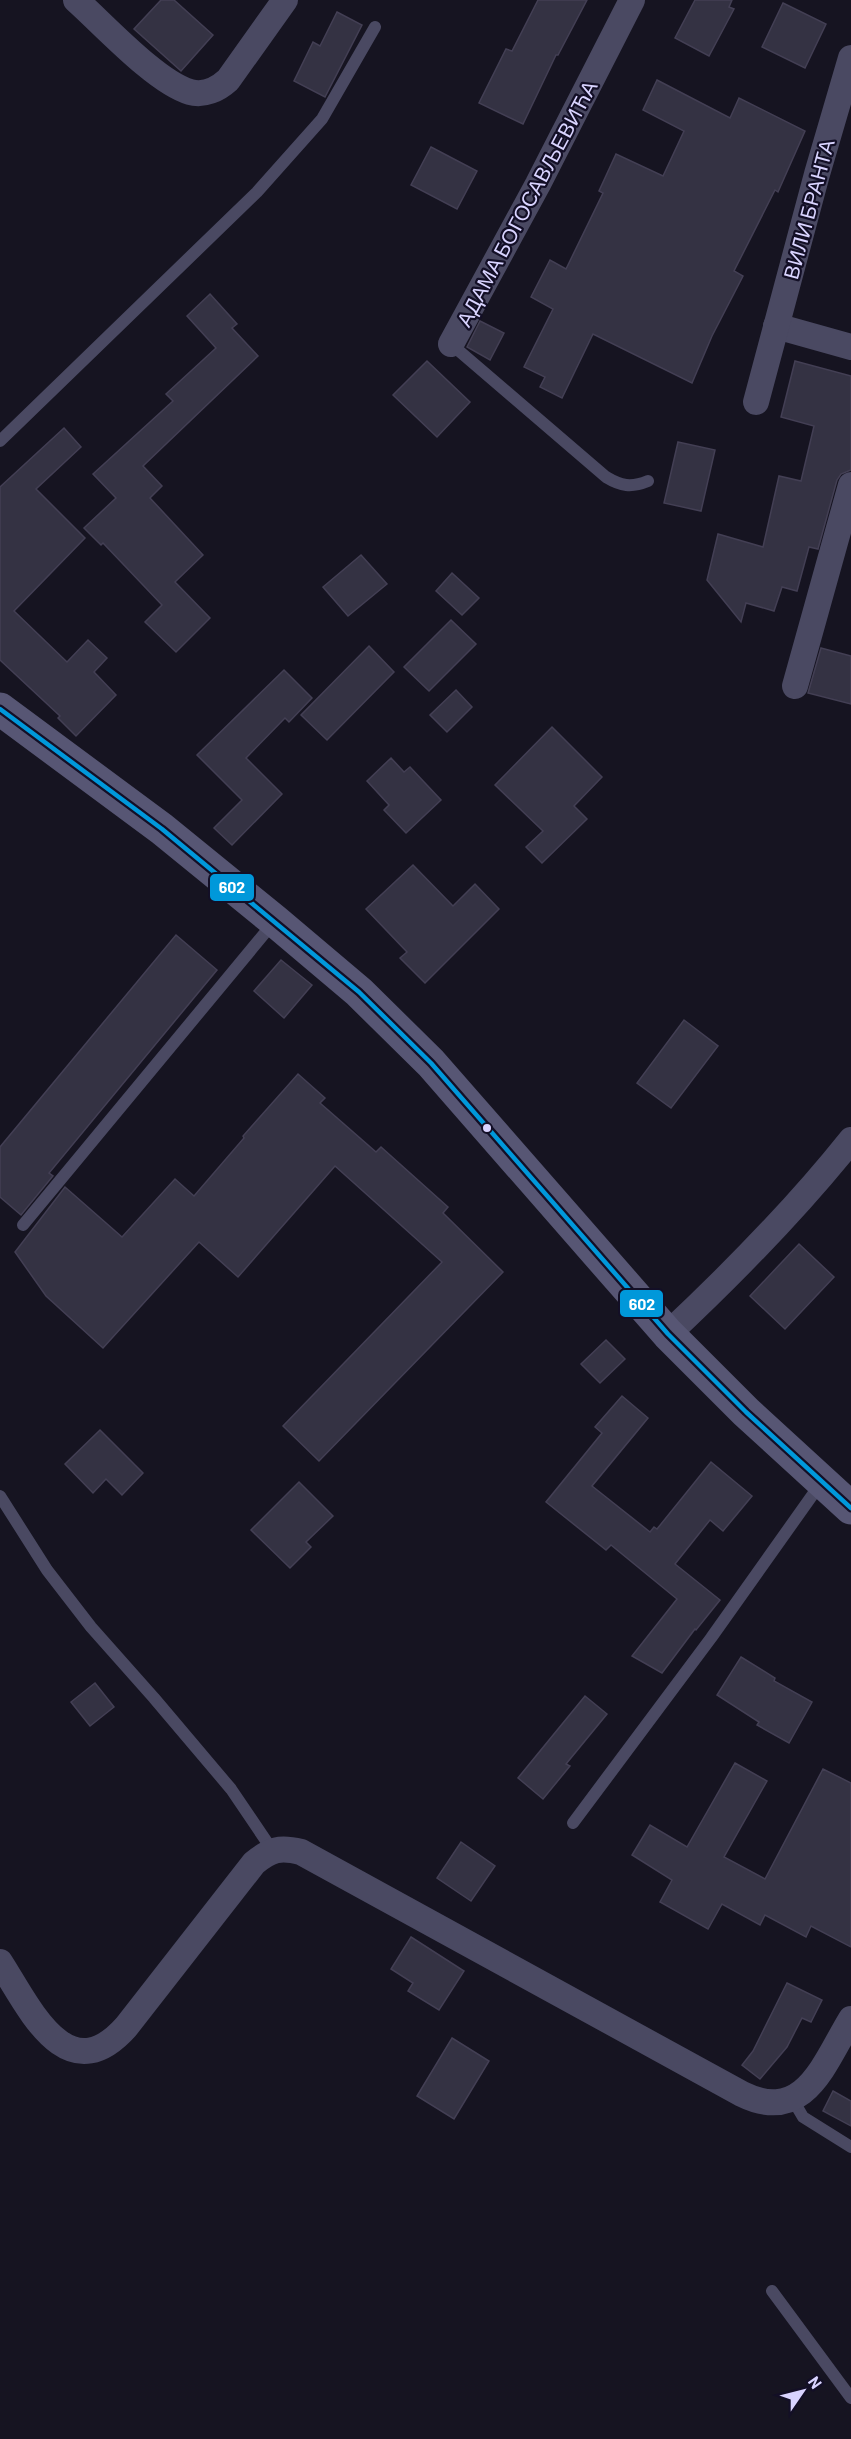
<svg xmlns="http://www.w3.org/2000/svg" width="851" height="2439" font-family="Barlow,sans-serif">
  <rect width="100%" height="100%" fill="#161421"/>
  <g fill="#343243" stroke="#433f54" stroke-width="1.5">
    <polygon points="161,0 174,0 213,35 181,71 134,29"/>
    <polygon points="538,0 587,0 558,55 556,55 523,124 479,103 506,49 512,51"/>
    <polygon points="695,0 732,0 729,7 734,9 709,56 675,38"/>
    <polygon points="783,3 826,24 805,68 762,47"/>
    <polygon points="337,12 362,25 325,97 294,81 313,42 320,46"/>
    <polygon points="657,80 730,118 739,98 805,131 778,192 775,190 734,271 743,276 712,336 692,383 593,334 562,398 540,387 545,377 524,367 553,309 531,297 550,260 566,269 603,193 599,191 616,154 663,176 684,131 643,110"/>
    <polygon points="431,147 477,171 457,209 411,185"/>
    <polygon points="210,294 237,324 232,328 258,356 143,466 162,486 150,498 203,555 175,582 210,618 176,652 145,622 162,605 103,543 101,545 84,528 116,498 93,474 173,401 166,394 216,348 187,316"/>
    <polygon points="480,321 504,333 490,360 467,347"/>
    <polygon points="427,361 470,402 437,437 393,395"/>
    <polygon points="795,361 851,376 851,470 841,474 837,480 818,549 809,547 797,591 782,587 774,611 746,603 741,622 707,580 718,534 763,547 779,476 801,481 814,426 781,417"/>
    <polygon points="64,428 81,447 36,489 85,538 14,611 67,662 88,640 107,658 94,672 116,695 76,736 58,718 60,716 0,660 0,487"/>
    <polygon points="678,442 715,450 701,511 664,503"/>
    <polygon points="361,555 387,584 348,616 323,587"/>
    <polygon points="452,573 479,598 462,615 436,591"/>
    <polygon points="451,620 476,644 429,691 404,667"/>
    <polygon points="369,646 394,672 327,740 301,715"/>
    <polygon points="821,648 851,656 851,704 808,693"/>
    <polygon points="284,670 312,698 289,722 285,718 246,758 282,794 232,845 214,828 242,800 197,755"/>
    <polygon points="456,690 472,707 447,732 430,715"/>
    <polygon points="552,727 602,777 574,806 587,819 542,863 526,847 543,831 495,785"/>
    <polygon points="391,758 404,772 410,767 441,800 406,833 384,810 389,805 367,781"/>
    <polygon points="413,865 453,906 475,884 499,909 425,983 400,958 407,952 366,909"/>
    <polygon points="176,935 217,970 49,1173 53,1176 21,1215 0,1197 0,1147"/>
    <polygon points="281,960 312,985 284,1018 254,991"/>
    <polygon points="684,1020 718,1046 671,1108 637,1083"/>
    <polygon points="298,1074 325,1098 320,1103 376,1152 381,1147 448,1207 443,1213 503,1272 319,1461 283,1426 442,1262 335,1166 238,1277 199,1242 103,1348 46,1296 15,1252 65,1187 122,1237 175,1179 194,1196 244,1138 243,1136"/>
    <polygon points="799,1244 834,1277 785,1329 750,1296"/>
    <polygon points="606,1340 625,1359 600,1383 581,1364"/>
    <polygon points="622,1396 648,1418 592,1486 650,1532 654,1527 657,1529 711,1462 752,1496 723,1531 710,1520 675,1564 720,1600 696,1630 695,1629 662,1673 632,1656 677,1599 611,1545 606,1550 546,1502 602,1433 595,1427"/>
    <polygon points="100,1430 143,1473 122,1495 106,1479 93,1493 65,1464"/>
    <polygon points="299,1482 333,1516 306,1542 311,1547 290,1568 251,1530"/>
    <polygon points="741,1657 775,1678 774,1681 812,1702 789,1743 757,1725 759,1722 717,1695"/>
    <polygon points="95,1683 114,1707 90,1726 71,1702"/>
    <polygon points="585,1696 607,1714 566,1764 570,1766 543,1799 518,1778"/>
    <polygon points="735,1763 767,1781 724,1857 765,1879 823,1769 851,1783 851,1947 811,1926 806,1937 765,1915 760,1925 722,1904 708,1929 660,1902 672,1880 632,1855 650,1825 687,1847"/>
    <polygon points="461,1842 495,1866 471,1901 437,1878"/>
    <polygon points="411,1937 464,1971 439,2010 408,1991 413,1983 391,1969"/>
    <polygon points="787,1983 822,2000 811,2022 802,2018 787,2047 760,2079 742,2065 753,2051"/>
    <polygon points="452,2038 489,2061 454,2119 417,2096"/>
    <polygon points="833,2091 851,2101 851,2126 823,2111"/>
  </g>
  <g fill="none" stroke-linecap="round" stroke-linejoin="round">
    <g stroke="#4a4962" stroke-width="12">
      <path d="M451,344L606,477C621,486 631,488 648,481"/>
      <polyline points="0,441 257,192 322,119 375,27"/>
      <polyline points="23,1225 274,922"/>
      <polyline points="0,1496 47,1570 91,1627 154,1698 231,1789 273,1851"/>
      <polyline points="573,1823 711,1638 821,1483"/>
      <polyline points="793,2100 803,2117 851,2147"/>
      <polyline points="772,2291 851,2398"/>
    </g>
    <g stroke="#4a4962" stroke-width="26">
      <path d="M76,0C104,25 156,82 190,92C204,96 218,89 228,80L285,0"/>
      <polyline points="776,326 851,347"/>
      <polyline points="451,344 538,184 632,0"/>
      <polyline points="756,402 817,174 851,58"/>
      <polyline points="795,686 851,485"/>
      <path d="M668,1334C733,1273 796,1209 851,1140"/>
      <path d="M0,1962C29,2007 67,2093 126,2027L254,1863C271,1849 280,1847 301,1852L742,2094C805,2125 824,2063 851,2019"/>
    </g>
    <polyline stroke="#575674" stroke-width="33" points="0,709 162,829 275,921 359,992 431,1063 668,1334 746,1412 851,1508"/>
    <g stroke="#130f26" stroke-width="9">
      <polyline id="bus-1" points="0,709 162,829 359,992 431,1063 668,1334 746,1412 851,1508"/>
    </g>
    <use href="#bus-1" stroke="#0098da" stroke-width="4.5"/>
  </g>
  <circle fill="#d9d4ff" stroke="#130f26" stroke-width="2" cx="487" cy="1128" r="5"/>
  <g text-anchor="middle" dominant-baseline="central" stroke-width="4.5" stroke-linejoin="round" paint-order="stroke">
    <g font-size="21" fill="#d9d4ff" stroke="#130f26">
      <text transform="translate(526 203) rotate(-62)">АДАМА БОГОСАВЉЕВИЋА</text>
      <text transform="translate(808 209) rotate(-75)">ВИЛИ БРАНТА</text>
    </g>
  </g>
  <g stroke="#130f26" stroke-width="2">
    <rect x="209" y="873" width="46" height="29" rx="6" fill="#0098da"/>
    <rect x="619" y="1289" width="45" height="29" rx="6" fill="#0098da"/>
  </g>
  <g font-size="16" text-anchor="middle" font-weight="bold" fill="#fff">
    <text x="232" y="893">602</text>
    <text x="642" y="1310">602</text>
  </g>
  <g transform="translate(803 2391) rotate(55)" stroke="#130f26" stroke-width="4.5" paint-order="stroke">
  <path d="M0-4.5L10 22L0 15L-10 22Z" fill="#d9d4ff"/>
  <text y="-9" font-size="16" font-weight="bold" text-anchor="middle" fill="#d9d4ff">N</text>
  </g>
</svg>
